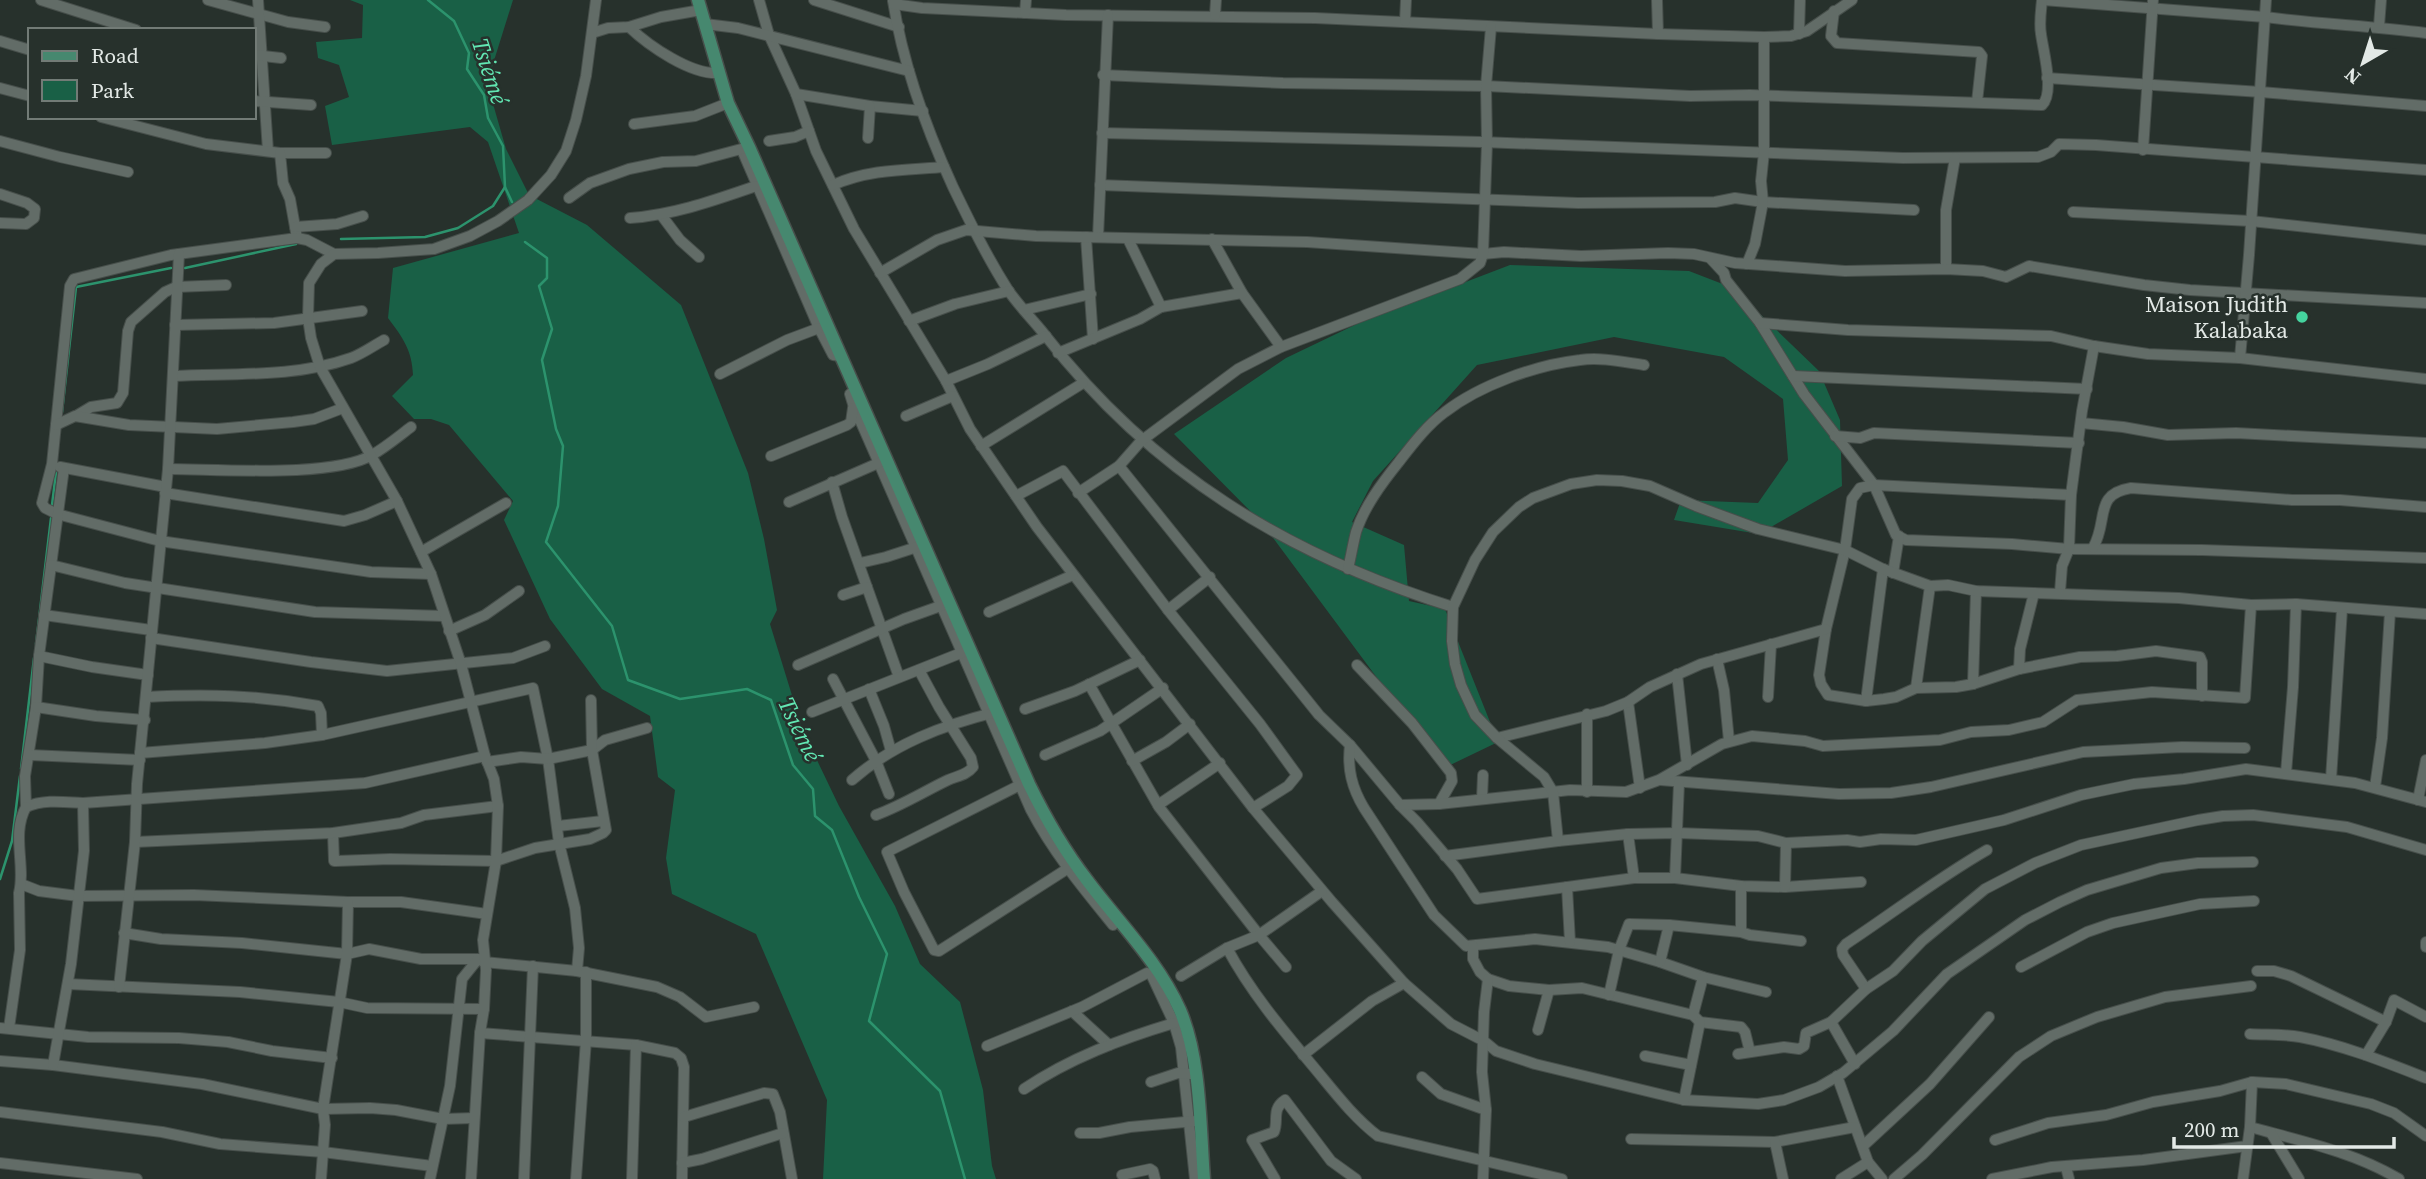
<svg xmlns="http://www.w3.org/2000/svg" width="2426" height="1179" font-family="'Source Serif 4',serif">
  <rect width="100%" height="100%" fill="#27312c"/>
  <g fill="#196046">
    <path d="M350,0H513L487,83L506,149L529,195L587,225L681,305L748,473L764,539L777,610L770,624L803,731L839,806L895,906L920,964L960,1002L983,1090L992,1166L996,1179H823L827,1100L756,934L672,894L666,858L675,790L658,777L650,716L602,689L550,619L504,520L513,501L449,425L431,419H414L392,396L413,375C412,350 403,338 388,318L393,268L519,233L488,142L470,127L332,145L325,106L349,97L339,65L318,58L316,42L362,38L363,5Z"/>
    <polygon points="1510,265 1689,271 1733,288 1819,371 1840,420 1842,486 1759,534 1674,520 1681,500 1758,503 1788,460 1783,399 1724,357 1614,337 1477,365 1373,481 1352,522 1404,545 1409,601 1445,609 1498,742 1444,768 1262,523 1174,434 1286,358 1361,322"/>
  </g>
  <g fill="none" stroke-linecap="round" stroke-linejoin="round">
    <g stroke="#2c936d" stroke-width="2.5">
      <polyline points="428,0 454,21 469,53 467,69 484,95 488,118 503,146 505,187 512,202"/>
      <polyline points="341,239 425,237 458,228 493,206 505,187"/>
      <polyline points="525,242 547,258 547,278 539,286 552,329 542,360 556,429 563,446 558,506 546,542 612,626 628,680 680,699 747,689 771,700 793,765 813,789 815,816 832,830 859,897 887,954 869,1021 940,1091 965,1179"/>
      <polyline points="185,268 296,244"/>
      <polyline points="62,412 76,287 171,268"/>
      <polyline points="52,505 56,472"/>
      <polyline points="36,644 51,518"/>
      <polyline points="21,769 34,658"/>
      <polyline points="0,879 12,841 20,776"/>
    </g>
    <g stroke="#474f4b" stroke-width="12">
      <g id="minor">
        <polyline points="41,0 136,30"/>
        <polyline points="208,0 288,22 325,27"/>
        <polyline points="258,0 268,151"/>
        <polyline points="759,0 769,35 796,94 816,151 854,229 946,381 970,429 1037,527 1253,808 1332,902 1404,983 1451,1024 1484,1041 1496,1051 1535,1064 1684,1100 1758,1104 1784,1100 1819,1087 1843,1073 1893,1031 1947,974 2025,920 2060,902 2087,890 2161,868 2198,863 2253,862"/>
        <polyline points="814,0 899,27"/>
        <polyline points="1657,0 1658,34"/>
        <path d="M2043,0L2265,17C2319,24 2372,26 2426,33"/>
        <path d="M893,1C903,65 926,128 953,187C970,222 987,257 1008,290C1019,306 1033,320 1045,335C1152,473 1287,555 1453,607"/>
        <polyline points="894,4 922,8 1066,15 1315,18 1658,34 1764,37 1791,36 1807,31 1852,0"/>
        <polyline points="1834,11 1831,36 1837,43 1979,52 1982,56 1977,102"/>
        <polyline points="1025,13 1026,0"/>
        <polyline points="1215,15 1216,0"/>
        <polyline points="1405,21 1406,0"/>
        <polyline points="705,24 738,28 909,71"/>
        <polyline points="2379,26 2381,0"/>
        <path d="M629,27C649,46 691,75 719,73"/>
        <polyline points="592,33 608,28 629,27 661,17 701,10"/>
        <polyline points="1799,34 1800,0"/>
        <polyline points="0,41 30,50"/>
        <polyline points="254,55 281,58"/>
        <path d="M1103,75L1283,83L1486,86L1690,96L1750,95L2042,105C2055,93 2043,50 2041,34C2039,23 2041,11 2042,0"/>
        <polyline points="2047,78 2261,92 2426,106"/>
        <polyline points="0,88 30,96"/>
        <polyline points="796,94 870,106 923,111"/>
        <polyline points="254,101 311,105"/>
        <polyline points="101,117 206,144 280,153 326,153"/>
        <polyline points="634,124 695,116 728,103"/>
        <polyline points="1102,133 1482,142 1903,158 2038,157 2051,152 2059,144 2096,145 2426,170"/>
        <polyline points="868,138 870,106"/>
        <polyline points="0,141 60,157 128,172"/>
        <polyline points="769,141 795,137 809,131"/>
        <polyline points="742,150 819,328 833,355 840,356"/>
        <polyline points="2143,150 2153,0"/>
        <polyline points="280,153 283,183 290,199 297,238"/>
        <path d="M833,185C869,169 906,170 944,167"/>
        <polyline points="1100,185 1578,203 1715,202 1735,198 1763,202 1914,210"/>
        <polyline points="0,194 27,203 35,209 34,218 26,224 0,223"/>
        <polyline points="569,198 590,183 629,169 663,162 696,161 745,148"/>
        <polyline points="2073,212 2251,221 2426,240"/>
        <polyline points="662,216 680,240 699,257"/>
        <path d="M630,218C674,215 715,200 756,186"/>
        <polyline points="295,227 337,224 363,216"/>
        <polyline points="1086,237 1093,339"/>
        <polyline points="1098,237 1108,15"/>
        <polyline points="1128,239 1161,307"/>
        <polyline points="1212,239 1242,293 1281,347"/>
        <polyline points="334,254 307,240 297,238 171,255 74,279 70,286 52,464 42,503 45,508 57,514 160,541 371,572 431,574"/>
        <polyline points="1710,258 1724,273 1726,280 1760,323 1804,394 1874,485 1896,535 1906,540 2012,544 2069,549 2202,550 2426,558"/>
        <polyline points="1747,264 1755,244 1763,202 1761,181 1764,152 1764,37"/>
        <polyline points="1946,269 1946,210 1955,158"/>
        <polyline points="880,273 937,240 966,230 1036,236 1307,242 1483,254 1504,252 1581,256 1668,253 1694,254 1735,263 1845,271 1946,269 1983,271 2006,277 2029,266 2144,285 2190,290 2426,303"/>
        <polyline points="1024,310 1091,294"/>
        <polyline points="909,321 955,304 1009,291"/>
        <polyline points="1760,323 1848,330 2051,336 2094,346 2148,354 2240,358 2426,379"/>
        <polyline points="175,325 274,323 362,311"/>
        <polyline points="1058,353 1140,319 1161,307 1242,293"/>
        <polyline points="2240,358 2249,255 2266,0"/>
        <polyline points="720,374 787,340 819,328"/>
        <path d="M173,376C232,373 294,378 351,358C362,354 373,346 384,340"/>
        <polyline points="1793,376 2087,389"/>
        <polyline points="946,381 988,364 1046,336"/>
        <path d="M856,390L850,394L853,404L1031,810C1053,852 1083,888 1113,925"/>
        <polyline points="76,416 91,407 117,403 123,393 128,331 131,322 165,292 176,287 226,285"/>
        <polyline points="906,416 953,396"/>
        <polyline points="2081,423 2123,427 2168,435 2236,433 2426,443"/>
        <polyline points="56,425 75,416 129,425 217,429 293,422 314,419 343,408"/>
        <polyline points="1835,436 1860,438 1874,433 2079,443"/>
        <polyline points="981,446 1083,383"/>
        <polyline points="771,456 847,425 851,422 853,408"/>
        <polyline points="1119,466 1319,715 1350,745 1400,805 1417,822 1457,869 1477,899 1634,878 1675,878 1741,886 1785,887 1861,882"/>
        <polyline points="60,467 166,487"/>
        <path d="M64,468L39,656L36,707L25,776L26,807C44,799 64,802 83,803L365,783L485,756"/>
        <path d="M168,469C217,469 333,478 372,455C386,447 399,436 411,427"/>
        <polyline points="832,482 842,517 899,677"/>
        <polyline points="165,493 344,521 365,515 397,501"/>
        <polyline points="1078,493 1119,466 1141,441 1238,369 1281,347 1460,279 1480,263 1483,254 1487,143 1486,86 1491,27"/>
        <polyline points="2071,495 1874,485 1860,488 1852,499 1845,550 1826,629 1819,675 1821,684 1828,695 1866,701 1884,699 1896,697 1916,688 1956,687 1973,684 2019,669 2080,657 2117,656 2156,651 2200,657 2202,662 2202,696"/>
        <polyline points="1016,496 1063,471 1168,610 1260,724 1297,775 1288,786 1253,808"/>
        <polyline points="789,502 883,461"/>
        <path d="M2093,548C2109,520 2093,494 2131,488L2292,500H2340L2426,507"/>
        <polyline points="421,552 506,503"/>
        <polyline points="860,563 886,557 920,546"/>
        <polyline points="51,565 125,583 315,612 444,616"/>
        <path d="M1348,569C1351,556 1353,544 1356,532C1364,507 1382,483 1398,463C1412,445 1427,425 1445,412C1480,385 1536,365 1580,360C1601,357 1623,362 1644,365"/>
        <polyline points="1893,573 1899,536"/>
        <polyline points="2060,592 2062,566 2069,549 2071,495 2082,411 2094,346"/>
        <polyline points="843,595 867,587"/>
        <polyline points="1168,610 1210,577"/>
        <polyline points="989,612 1073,575"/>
        <polyline points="44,615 151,630"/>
        <polyline points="449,631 485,615 519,591"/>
        <polyline points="151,638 311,662 387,671 513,658 545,646"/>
        <polyline points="39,656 92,667 148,675"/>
        <polyline points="1717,659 1724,690 1729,741"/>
        <polyline points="798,665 904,619 946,604"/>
        <polyline points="1357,665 1412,723 1451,773 1452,781 1439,804"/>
        <polyline points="2019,669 2020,649 2034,593"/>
        <polyline points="1677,674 1687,765"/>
        <polyline points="833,679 876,761 889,794"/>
        <polyline points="1089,684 1159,807 1259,935 1286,967"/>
        <polyline points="1973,684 1976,591"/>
        <polyline points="1916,688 1930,586"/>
        <polyline points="869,689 884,726 891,751"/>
        <path d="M146,697C207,694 257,695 318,706L321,713L322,735"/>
        <polyline points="1768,697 1771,644"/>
        <polyline points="1866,701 1883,569"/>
        <polyline points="1628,702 1640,788"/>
        <polyline points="36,707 96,716 145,720"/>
        <polyline points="1025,709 1075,691 1140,660"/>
        <polyline points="812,712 966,651"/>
        <polyline points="1497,738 1606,711 1628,702 1650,687 1701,664 1826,629"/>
        <path d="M1350,745C1347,769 1352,788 1364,808L1434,915L1466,946L1535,939L1608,947L1660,962L1703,977L1766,992"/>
        <polyline points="140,753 265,743 322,735 533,688 548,759 559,843 575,908 579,948 577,971"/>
        <polyline points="30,755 140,760"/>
        <polyline points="1045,755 1100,731 1163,688"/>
        <polyline points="1132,761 1166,742 1190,724"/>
        <polyline points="487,762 521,757 548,759 592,750 605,740 647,728"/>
        <polyline points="2286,773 2293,687 2296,604"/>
        <polyline points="2331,779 2342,609"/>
        <path d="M852,780C893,744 943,725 996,712"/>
        <polyline points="1660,780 1839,794 1891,793 1931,787 2083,752 2182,747 2245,748"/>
        <polyline points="1020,785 887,852 904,892 934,950 939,951 1067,869"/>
        <polyline points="2375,787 2382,738 2390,612"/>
        <polyline points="1587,792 1587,714"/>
        <polyline points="1482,799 1483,775"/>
        <polyline points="2418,800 2426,760"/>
        <polyline points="1158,805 1220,763"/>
        <polyline points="1400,805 1439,804 1570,790 1626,792 1659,780 1722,744 1752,736 1805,741 1823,746 1940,740 1971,732 2009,730 2043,722 2077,700 2152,692 2245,698 2251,605"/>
        <path d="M876,815C903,805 923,792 948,780C957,776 967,775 973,767L971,758L939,707L919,670"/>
        <polyline points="558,826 603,821"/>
        <polyline points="333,833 334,861 336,861 390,859 496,861 535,848 590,839 603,833 606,830 592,750 591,700"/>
        <polyline points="1628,834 1634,878"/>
        <polyline points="1558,841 1628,834 1678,833 1758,836 1786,843 1847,840 1860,842 1881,839 1916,840 2004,820 2081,795 2134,784 2184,779 2246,769 2355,783 2426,802"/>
        <polyline points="135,842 333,833 401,823 424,815 498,806"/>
        <polyline points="1445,856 1558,841 1553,792 1544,777 1497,738 1475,715 1461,685 1455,664 1452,641 1453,607 1475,560 1493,532 1519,507 1533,498 1571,484 1597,480 1622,481 1650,486 1696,506 1758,529 1845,550 1883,569 1930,586 1948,585 1976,591 2179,598 2251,605 2296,604 2426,614"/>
        <polyline points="1675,878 1679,783"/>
        <polyline points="21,884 39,891 78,896 194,895 348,902 401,902 487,914"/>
        <polyline points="1567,887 1570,942"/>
        <polyline points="1785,887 1786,843"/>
        <polyline points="1741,932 1741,886"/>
        <polyline points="124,933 161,939 242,943 347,954 369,949 421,959 478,959 484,962 577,971 657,987 680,997 706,1017 754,1007"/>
        <polyline points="2426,942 2426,947"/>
        <polyline points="1473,946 1473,959 1480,972 1488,979 1509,986 1549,990 1582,988 1693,1015 1700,1022 1741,1027 1745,1032 1750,1052"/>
        <path d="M1227,948C1250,991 1281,1028 1312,1065C1333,1090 1352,1116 1378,1136L1562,1179"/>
        <polyline points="1660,962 1669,925"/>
        <polyline points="2021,967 2087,932 2113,923 2200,904 2254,901"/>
        <polyline points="2257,971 2274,971 2291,976 2386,1022"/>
        <polyline points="1181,976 1227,948 1259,935 1322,891"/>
        <polyline points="68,984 240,992 339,1002 367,1008 484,1009"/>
        <polyline points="119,987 135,842 137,784 168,469 179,254"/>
        <path d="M1866,989L1843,955L1842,949L1846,944C1893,913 1938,878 1987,850"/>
        <polyline points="1609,995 1619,950 1629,924 1669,925 1741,932 1750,935 1801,941"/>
        <polyline points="1072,1011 1109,1045"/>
        <polyline points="1693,1015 1703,977"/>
        <polyline points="1831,1022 1855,1064"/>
        <polyline points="0,1028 88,1037 179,1038 228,1042 272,1051 332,1058"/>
        <path d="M9,1028L20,950L19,893C26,866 11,834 26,807"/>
        <polyline points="1538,1030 1549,990"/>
        <polyline points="480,1033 636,1045 675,1053 681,1058 684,1067 682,1179"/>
        <path d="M2250,1034C2266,1035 2284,1034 2300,1037C2343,1045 2385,1062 2426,1078"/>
        <polyline points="987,1046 1082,1007 1147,973 1151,974 1174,1023 1181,1047 1195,1179"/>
        <polyline points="1738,1054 1784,1047 1799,1049 1804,1046 1806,1033 1831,1022 1866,989 1893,971 1922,941 1985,889 2035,863 2081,845 2198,820 2223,816 2253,815 2347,827 2426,850"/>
        <polyline points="1303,1055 1372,1001 1404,983"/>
        <polyline points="2366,1055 2386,1022 2394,1000 2426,1017"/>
        <polyline points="1645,1056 1691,1065"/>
        <polyline points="0,1061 53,1065 202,1084 323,1109 370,1108 396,1110 443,1119 474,1118"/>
        <polyline points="53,1065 71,964 84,851 83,803"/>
        <polyline points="1837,1076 1868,1162 1882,1179"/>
        <polyline points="1422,1077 1441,1094 1486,1110"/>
        <polyline points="1151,1082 1178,1073 1191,1074"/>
        <path d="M1024,1089C1070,1058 1121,1039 1174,1023"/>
        <polyline points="1684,1100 1700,1022"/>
        <polyline points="0,1112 162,1132 220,1144 323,1152 432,1166"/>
        <polyline points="684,1117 764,1093 773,1094 780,1112 792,1179"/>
        <path d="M2250,1127C2301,1141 2354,1152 2399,1179"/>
        <polyline points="1080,1133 1099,1133 1130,1127 1196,1121"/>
        <polyline points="2271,1133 2299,1179"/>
        <polyline points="1631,1139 1775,1142 1855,1127"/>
        <polyline points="1995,1140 2048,1123 2106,1115 2153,1102 2220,1091 2252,1082 2286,1084 2371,1104 2394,1113 2426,1136"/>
        <polyline points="1775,1142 1783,1179"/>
        <polyline points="1863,1146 1930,1084 1989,1017"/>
        <polyline points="0,1163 137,1179"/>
        <polyline points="682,1163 702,1159 783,1133"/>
        <polyline points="2066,1167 2069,1179"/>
        <polyline points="1122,1175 1150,1169 1153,1171 1155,1179"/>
        <polyline points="321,1179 325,1125 323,1109 347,954 348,902"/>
        <polyline points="430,1179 450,1086 462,979 478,959"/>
        <polyline points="471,1179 480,1033 484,1009 486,970 483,940 496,861 498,806 494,779 485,756 461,664 431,574 397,501 320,367 311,338 308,318 309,283 321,264 334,254 378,253 434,249 470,236 498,221 528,200 551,175 566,151 576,120 586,76 596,0"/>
        <polyline points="524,1179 533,966"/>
        <polyline points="576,1179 586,1040 586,972"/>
        <polyline points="632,1179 636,1045"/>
        <path d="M1275,1179L1252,1140L1274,1132C1279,1121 1271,1109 1285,1100L1331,1161L1356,1179"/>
        <polyline points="1483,1179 1486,1110 1482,1072 1484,1012 1488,979"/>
        <polyline points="1841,1179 1868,1162"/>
        <polyline points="1894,1179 1922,1155 2019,1057 2051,1036 2097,1017 2165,997 2251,986"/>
        <polyline points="1992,1179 2052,1167 2143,1160 2247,1146"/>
        <polyline points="2243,1179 2250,1127 2252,1082"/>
      </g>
    </g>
    <g stroke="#474f4b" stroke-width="15">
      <path id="major" d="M698,0L728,103L749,147L1029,784C1046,819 1064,850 1087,880C1119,923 1158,961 1180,1010C1201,1059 1200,1126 1204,1179"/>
    </g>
    <use href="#minor" stroke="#626c67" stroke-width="10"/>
    <use href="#major" stroke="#46886f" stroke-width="12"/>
  </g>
  <circle fill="#45d49f" stroke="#27312c" stroke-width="2.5" cx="2302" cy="317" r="7"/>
  <g text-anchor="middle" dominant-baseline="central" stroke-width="5" stroke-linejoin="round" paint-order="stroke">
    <g font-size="23" fill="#e3e9e6" stroke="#27312c" text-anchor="end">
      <text x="2288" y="304">Maison Judith<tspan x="2288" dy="26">Kalabaka</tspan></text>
    </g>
    <g font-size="24" font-style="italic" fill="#62e7b3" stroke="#27312c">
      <text transform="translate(490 71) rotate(72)">Tsiémé</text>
      <text transform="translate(800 729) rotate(64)">Tsiémé</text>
    </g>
  </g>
  <rect x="28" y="28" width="228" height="91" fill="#27312c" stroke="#727b76" stroke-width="2"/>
  <rect x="42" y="51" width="35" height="10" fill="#46886f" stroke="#727b76" stroke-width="2"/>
  <text x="91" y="63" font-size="21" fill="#e3e9e6">Road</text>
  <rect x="42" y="80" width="35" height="21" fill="#196046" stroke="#727b76" stroke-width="2"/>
  <text x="91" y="98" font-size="21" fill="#e3e9e6">Park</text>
  <g transform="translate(2363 63) rotate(219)" stroke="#27312c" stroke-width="5" paint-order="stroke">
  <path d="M0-5L12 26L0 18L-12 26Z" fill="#e3e9e6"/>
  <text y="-10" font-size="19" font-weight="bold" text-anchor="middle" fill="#e3e9e6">N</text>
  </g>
  <path d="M2174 1137v10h220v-10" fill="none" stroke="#e3e9e6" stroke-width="3.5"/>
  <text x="2184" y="1137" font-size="21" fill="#e3e9e6" stroke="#27312c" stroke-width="5" paint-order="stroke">200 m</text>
</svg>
